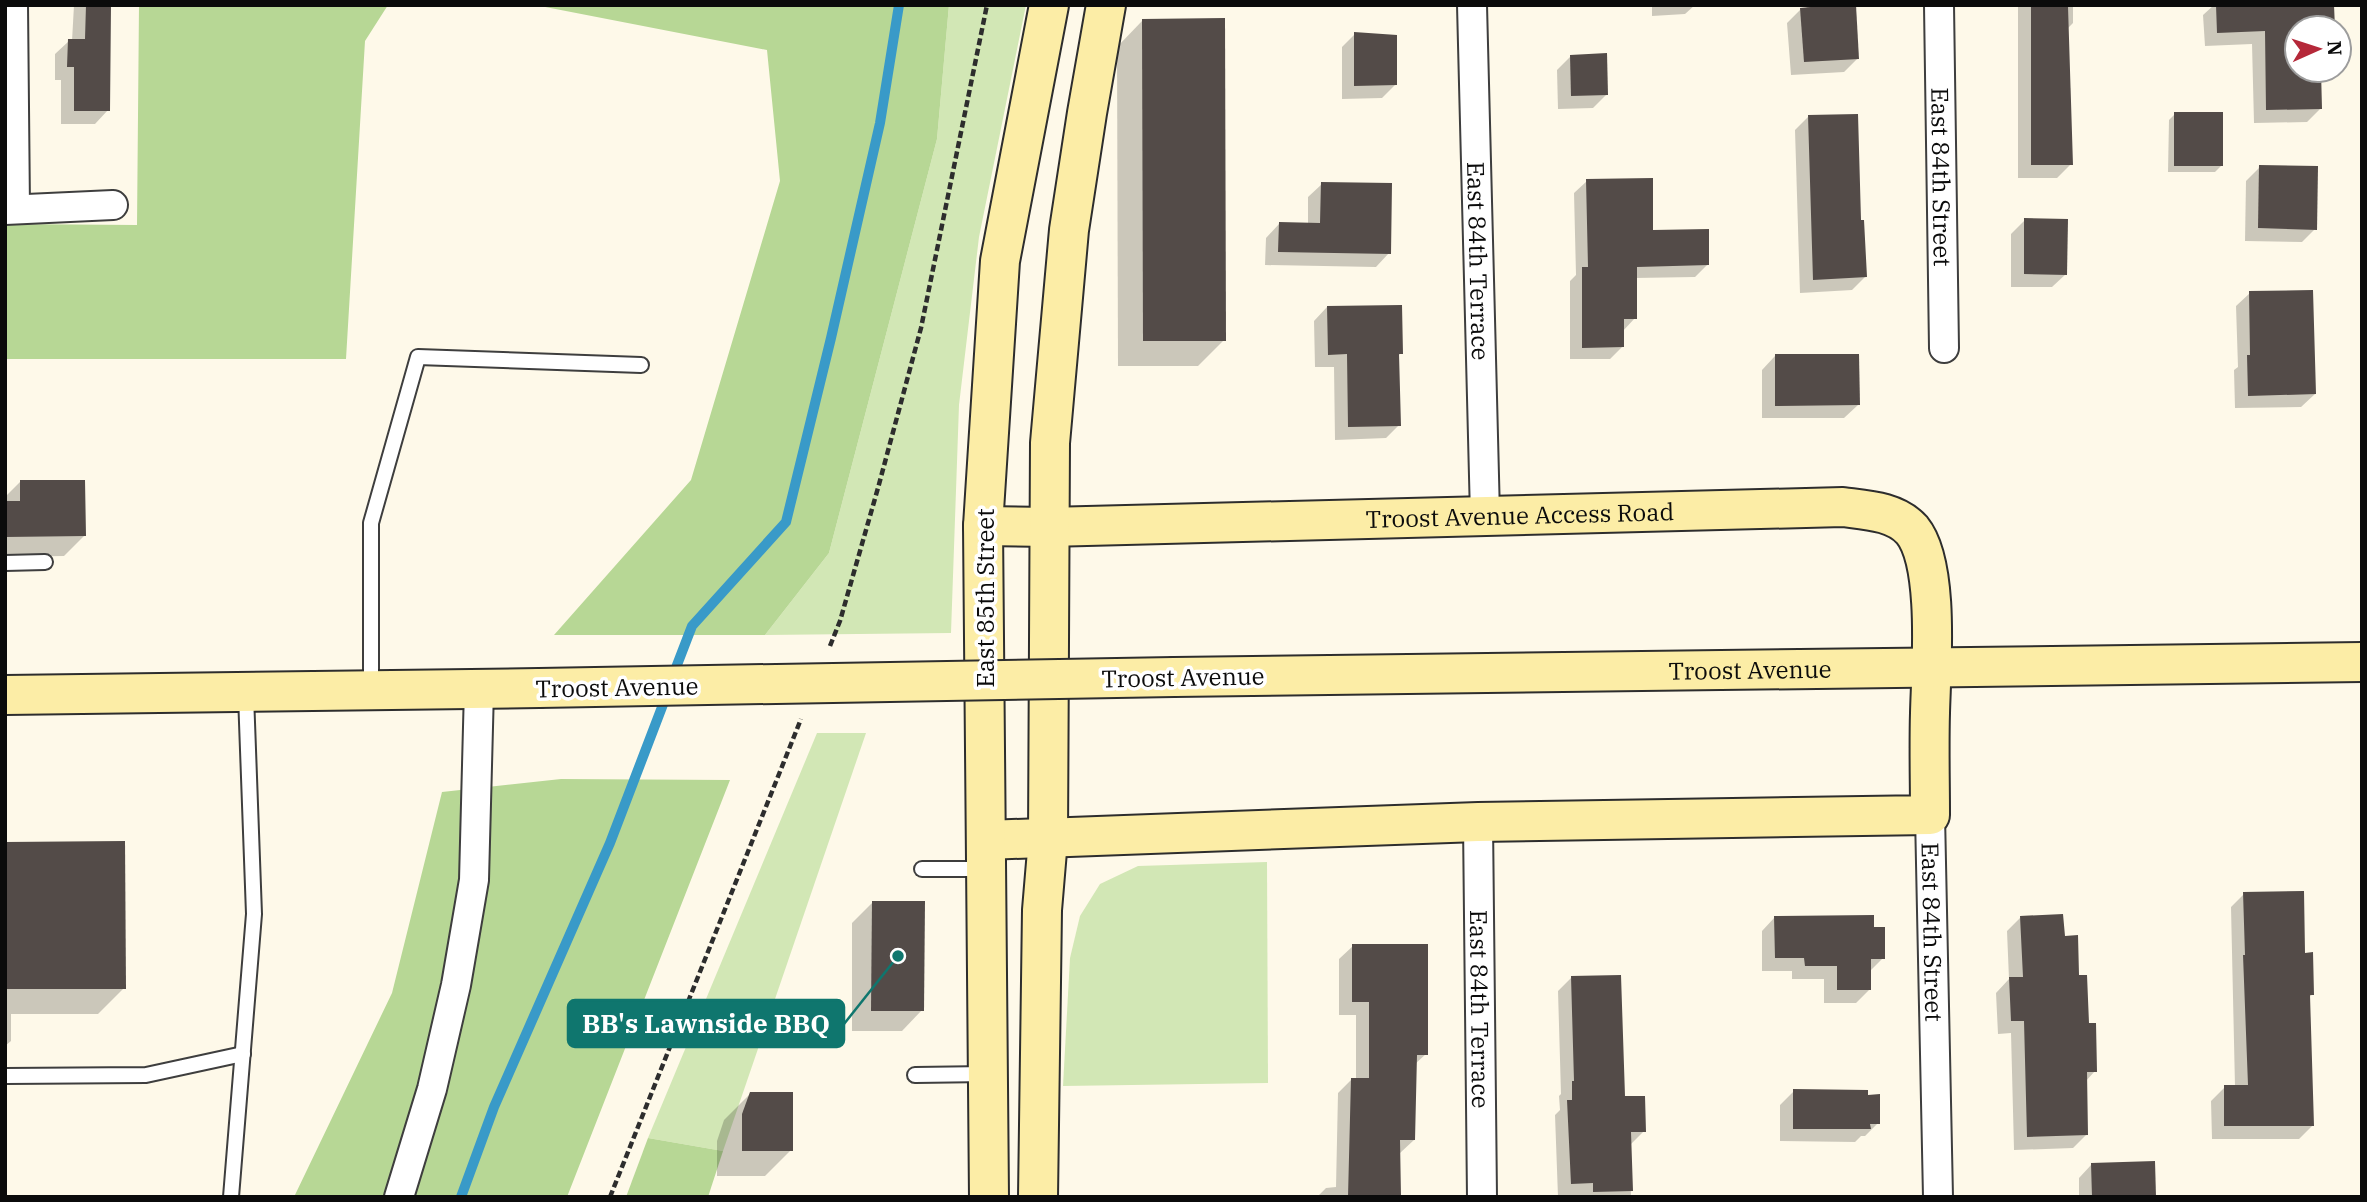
<svg xmlns="http://www.w3.org/2000/svg" width="2367" height="1202" font-family="'IBM Plex Serif',serif">
  <rect width="100%" height="100%" fill="#fef9e9"/>
  <g fill="#d2e7b5">
    <polygon points="949,5 1026,5 979,237 959,405 951,633 765,635 829,553 937,139"/>
    <polygon points="817,733 866,733 723,1151 648,1138"/>
    <polygon points="1267,862 1268,1083 1063,1086 1070,958 1080,916 1100,884 1138,866"/>
  </g>
  <g fill="#b7d795">
    <polygon points="139,5 388,5 365,41 346,359 5,359 5,224 137,225"/>
    <polygon points="535,5 949,5 937,139 829,553 765,635 554,635 691,480 780,181 767,50"/>
    <polygon points="561,779 730,780 567,1197 294,1197 392,993 442,792"/>
    <polygon points="648,1138 723,1151 708,1197 626,1197"/>
  </g>
  <g fill="#0003">
    <polygon points="74,5 109,5 108,110 95,124 61,124 61,80 55,80 55,54 69,41 72,41"/>
    <polygon points="1652,5 1695,5 1685,14 1652,16"/>
    <polygon points="1806,5 1854,5 1858,58 1844,72 1791,75 1787,23 1801,9 1807,9"/>
    <polygon points="2018,5 2073,5 2073,23 2067,29 2071,164 2057,178 2018,178"/>
    <polygon points="2214,5 2322,5 2323,28 2297,28 2297,70 2319,70 2321,108 2307,122 2254,123 2252,44 2205,46 2203,15"/>
    <polygon points="1143,20 1224,340 1198,366 1118,366 1117,47"/>
    <polygon points="1355,34 1395,85 1382,98 1342,99 1342,47"/>
    <polygon points="1570,57 1607,94 1593,108 1558,109 1557,70"/>
    <polygon points="2175,114 2221,166 2215,172 2168,172 2169,120"/>
    <polygon points="1808,117 1859,222 1866,276 1852,290 1800,293 1795,130"/>
    <polygon points="2260,167 2315,229 2302,242 2245,241 2246,181"/>
    <polygon points="1587,181 1652,232 1708,264 1695,277 1635,278 1635,318 1622,332 1622,347 1610,359 1570,359 1570,281 1576,275 1574,193"/>
    <polygon points="1322,184 1389,253 1376,267 1265,265 1266,238 1279,224 1308,224 1308,197"/>
    <polygon points="2025,220 2066,274 2052,287 2011,287 2011,234"/>
    <polygon points="2250,293 2315,394 2301,407 2235,408 2234,370 2238,367 2236,306"/>
    <polygon points="1327,307 1401,353 1397,357 1399,425 1386,438 1335,440 1334,367 1315,367 1314,321"/>
    <polygon points="1775,356 1858,405 1844,418 1762,418 1762,370"/>
    <polygon points="20,482 84,536 64,556 5,557 5,497"/>
    <polygon points="5,844 124,988 98,1014 11,1014 11,1041 5,1046"/>
    <polygon points="2244,894 2303,954 2313,994 2308,998 2313,1125 2299,1139 2212,1139 2211,1101 2225,1087 2235,1087 2231,907"/>
    <polygon points="872,903 922,1010 902,1031 852,1031 852,923"/>
    <polygon points="1775,917 1872,929 1883,958 1869,972 1870,989 1856,1003 1824,1003 1824,979 1792,979 1792,971 1762,971 1762,931"/>
    <polygon points="2020,918 2063,937 2077,977 2095,1071 2085,1082 2086,1135 2073,1148 2014,1150 2011,1033 1998,1034 1996,993 2009,979 2007,931"/>
    <polygon points="1353,946 1426,1054 1415,1064 1414,1140 1400,1153 1400,1197 1317,1197 1326,1188 1336,1187 1338,1093 1352,1079 1356,1079 1356,1015 1339,1015 1339,959"/>
    <polygon points="1571,978 1623,1098 1644,1131 1630,1145 1631,1197 1558,1197 1555,1115 1560,1110 1559,1096 1561,1094 1558,991"/>
    <polygon points="1794,1091 1878,1123 1865,1136 1861,1136 1855,1142 1780,1141 1780,1105"/>
    <polygon points="750,1094 791,1150 765,1176 717,1176 717,1141 724,1120"/>
    <polygon points="2092,1164 2155,1197 2079,1197 2079,1178"/>
  </g>
  <g fill="none" stroke-linecap="round" stroke-linejoin="round">
    <g stroke="#399ac8" stroke-width="10">
      <polyline points="672,678 692,626 786,522 831,338 880,123 899,5"/>
      <polyline points="461,1197 494,1107 610,843 667,694"/>
    </g>
  </g>
  <g fill="#534b48">
    <polygon points="86,5 111,5 110,111 74,111 74,67 67,67 68,39 85,39"/>
    <polygon points="1832,5 1856,5 1859,59 1804,62 1800,8"/>
    <polygon points="2216,5 2334,5 2335,28 2297,28 2297,70 2321,70 2322,109 2266,110 2265,31 2217,33"/>
    <polygon points="2031,7 2068,7 2073,165 2031,165"/>
    <polygon points="1225,18 1226,341 1143,341 1142,19"/>
    <polygon points="1354,32 1397,35 1397,85 1354,86"/>
    <polygon points="1607,53 1608,95 1571,96 1570,55"/>
    <rect x="2174" y="112" width="49" height="54"/>
    <polygon points="1858,114 1861,220 1864,220 1867,277 1813,280 1808,115"/>
    <polygon points="2259,165 2318,166 2317,230 2258,228"/>
    <polygon points="1653,178 1653,230 1709,229 1709,265 1637,267 1637,319 1624,319 1624,347 1582,348 1582,267 1588,267 1586,179"/>
    <polygon points="1321,182 1392,183 1391,254 1278,252 1279,222 1320,223"/>
    <polygon points="2024,218 2068,219 2067,275 2024,274"/>
    <polygon points="2313,290 2316,394 2248,396 2247,355 2250,355 2249,291"/>
    <polygon points="1402,305 1403,354 1399,354 1401,426 1348,427 1347,354 1328,355 1327,306"/>
    <polygon points="1775,354 1859,354 1860,405 1775,406"/>
    <polygon points="20,480 85,480 86,536 5,537 5,501 20,501"/>
    <polygon points="125,841 126,989 5,989 5,842"/>
    <polygon points="2304,891 2305,953 2313,952 2314,995 2310,995 2314,1126 2224,1126 2224,1085 2248,1085 2243,955 2245,955 2243,892"/>
    <polygon points="872,901 925,901 924,1011 871,1011"/>
    <polygon points="2063,914 2065,936 2078,935 2079,975 2087,975 2089,1023 2096,1023 2097,1072 2087,1072 2088,1135 2027,1137 2024,1021 2011,1021 2009,977 2023,977 2020,916"/>
    <polygon points="1874,915 1874,927 1885,927 1885,959 1871,959 1871,990 1837,990 1837,966 1805,966 1804,958 1775,958 1774,916"/>
    <polygon points="1352,944 1428,944 1428,1055 1417,1055 1415,1140 1400,1140 1401,1197 1348,1197 1351,1078 1369,1078 1369,1002 1352,1002"/>
    <polygon points="1621,975 1625,1096 1645,1096 1646,1132 1631,1132 1633,1191 1593,1192 1593,1183 1571,1184 1567,1100 1572,1100 1572,1081 1574,1081 1571,976"/>
    <polygon points="1793,1089 1868,1090 1868,1095 1880,1094 1880,1124 1870,1124 1871,1129 1793,1129"/>
    <polygon points="750,1092 793,1092 793,1151 742,1151 742,1114"/>
    <polygon points="2155,1161 2156,1197 2092,1197 2091,1163"/>
  </g>
  <g fill="none" stroke-linecap="round" stroke-linejoin="round">
    <g stroke="#3e3e3e" stroke-width="18">
      <g id="lane">
        <polyline points="5,563 45,562"/>
        <polyline points="371,689 371,523 418,357 641,365"/>
        <polyline points="922,869 985,869"/>
        <polyline points="915,1075 987,1074"/>
        <polyline points="5,1076 146,1075 243,1054"/>
        <polyline points="231,1197 254,914 246,695"/>
      </g>
    </g>
    <g stroke="#3e3e3e" stroke-width="32">
      <g id="street">
        <polyline points="13,5 15,209"/>
        <path id="s1" d="M1472,5L1485,515"/>
        <path id="s2" d="M1939,5L1944,348"/>
        <polyline points="5,210 113,205"/>
        <path id="s3" d="M1930,815L1938,1197"/>
        <path id="s4" d="M1478,822L1482,1197"/>
        <polyline points="399,1197 432,1089 456,985 474,880 479,689"/>
      </g>
    </g>
    <g stroke="#2d2d2d" stroke-width="42">
      <g id="secondary">
        <path id="s5" d="M983,526L1048,527L1843,507C1866,510 1895,511 1912,530C1940,564 1931,669 1930,713C1929,747 1930,781 1930,815L1478,822L986,840"/>
        <path id="s6" d="M1174,677L2362,662"/>
        <polyline points="5,695 539,688"/>
        <polyline points="989,1197 983,526 1000,261 1049,5"/>
        <polyline points="1038,1197 1042,910 1048,839 1050,443 1069,230 1087,113 1106,5"/>
      </g>
    </g>
    <g stroke="#2d2d2d" stroke-width="4.5" stroke-dasharray="7 3.5" stroke-linecap="butt">
      <polyline points="830,646 840,621 878,488 921,328 987,5"/>
      <polyline points="610,1197 801,719"/>
    </g>
    <use href="#lane" stroke="#fff" stroke-width="14"/>
    <use href="#street" stroke="#fff" stroke-width="28"/>
    <use href="#secondary" stroke="#fceda6" stroke-width="38"/>
    <g stroke="#2d2d2d" stroke-width="42" stroke-linecap="butt">
      <polyline id="secondary-bridge" points="539,688 1174,677"/>
    </g>
    <use href="#secondary-bridge" stroke="#fceda6" stroke-width="38"/>
  </g>
  <g text-anchor="middle" dominant-baseline="central" stroke-width="7" stroke-linejoin="round" paint-order="stroke">
    <g font-size="24" fill="#0b0b0b" stroke="#fff">
      <text stroke="none"><textPath href="#s2" startOffset="172">East 84th Street</textPath></text>
      <text stroke="none"><textPath href="#s1" startOffset="256">East 84th Terrace</textPath></text>
      <text stroke="none"><textPath href="#s5" startOffset="537">Troost Avenue Access Road</textPath></text>
      <text transform="translate(985 598) rotate(-90)">East 85th Street</text>
      <text stroke="none"><textPath href="#s6" startOffset="576">Troost Avenue</textPath></text>
      <text transform="translate(1183 677) rotate(-1)">Troost Avenue</text>
      <text transform="translate(617 687) rotate(-1)">Troost Avenue</text>
      <text stroke="none"><textPath href="#s3" startOffset="117">East 84th Street</textPath></text>
      <text stroke="none"><textPath href="#s4" startOffset="187">East 84th Terrace</textPath></text>
    </g>
  </g>
  <path fill="none" stroke="#0f766e" stroke-width="2.5" d="M898 956L844 1024"/>
  <circle fill="#0f766e" stroke="#fff" stroke-width="2.5" cx="898" cy="956" r="7"/>
  <rect fill="#0f766e" stroke="#0f766e" stroke-width="2.5" x="568" y="1000" width="276" height="47" rx="7"/>
  <g font-size="26" text-anchor="middle" font-weight="bold" fill="#fff">
    <text x="706" y="1033">BB's Lawnside BBQ</text>
  </g>
  <rect width="2367" height="1202" fill="none" stroke="#0b0b0b" stroke-width="14"/>
  <g transform="translate(2318 49) rotate(87)"><circle r="33" fill="#ffffff" stroke="#9d9d9d" stroke-width="2"/>
  <path d="M0-5L12 26L0 18L-12 26Z" fill="#b52839"/>
  <text y="-10" font-size="19" font-weight="bold" text-anchor="middle" fill="#0b0b0b">N</text>
  </g>
</svg>
